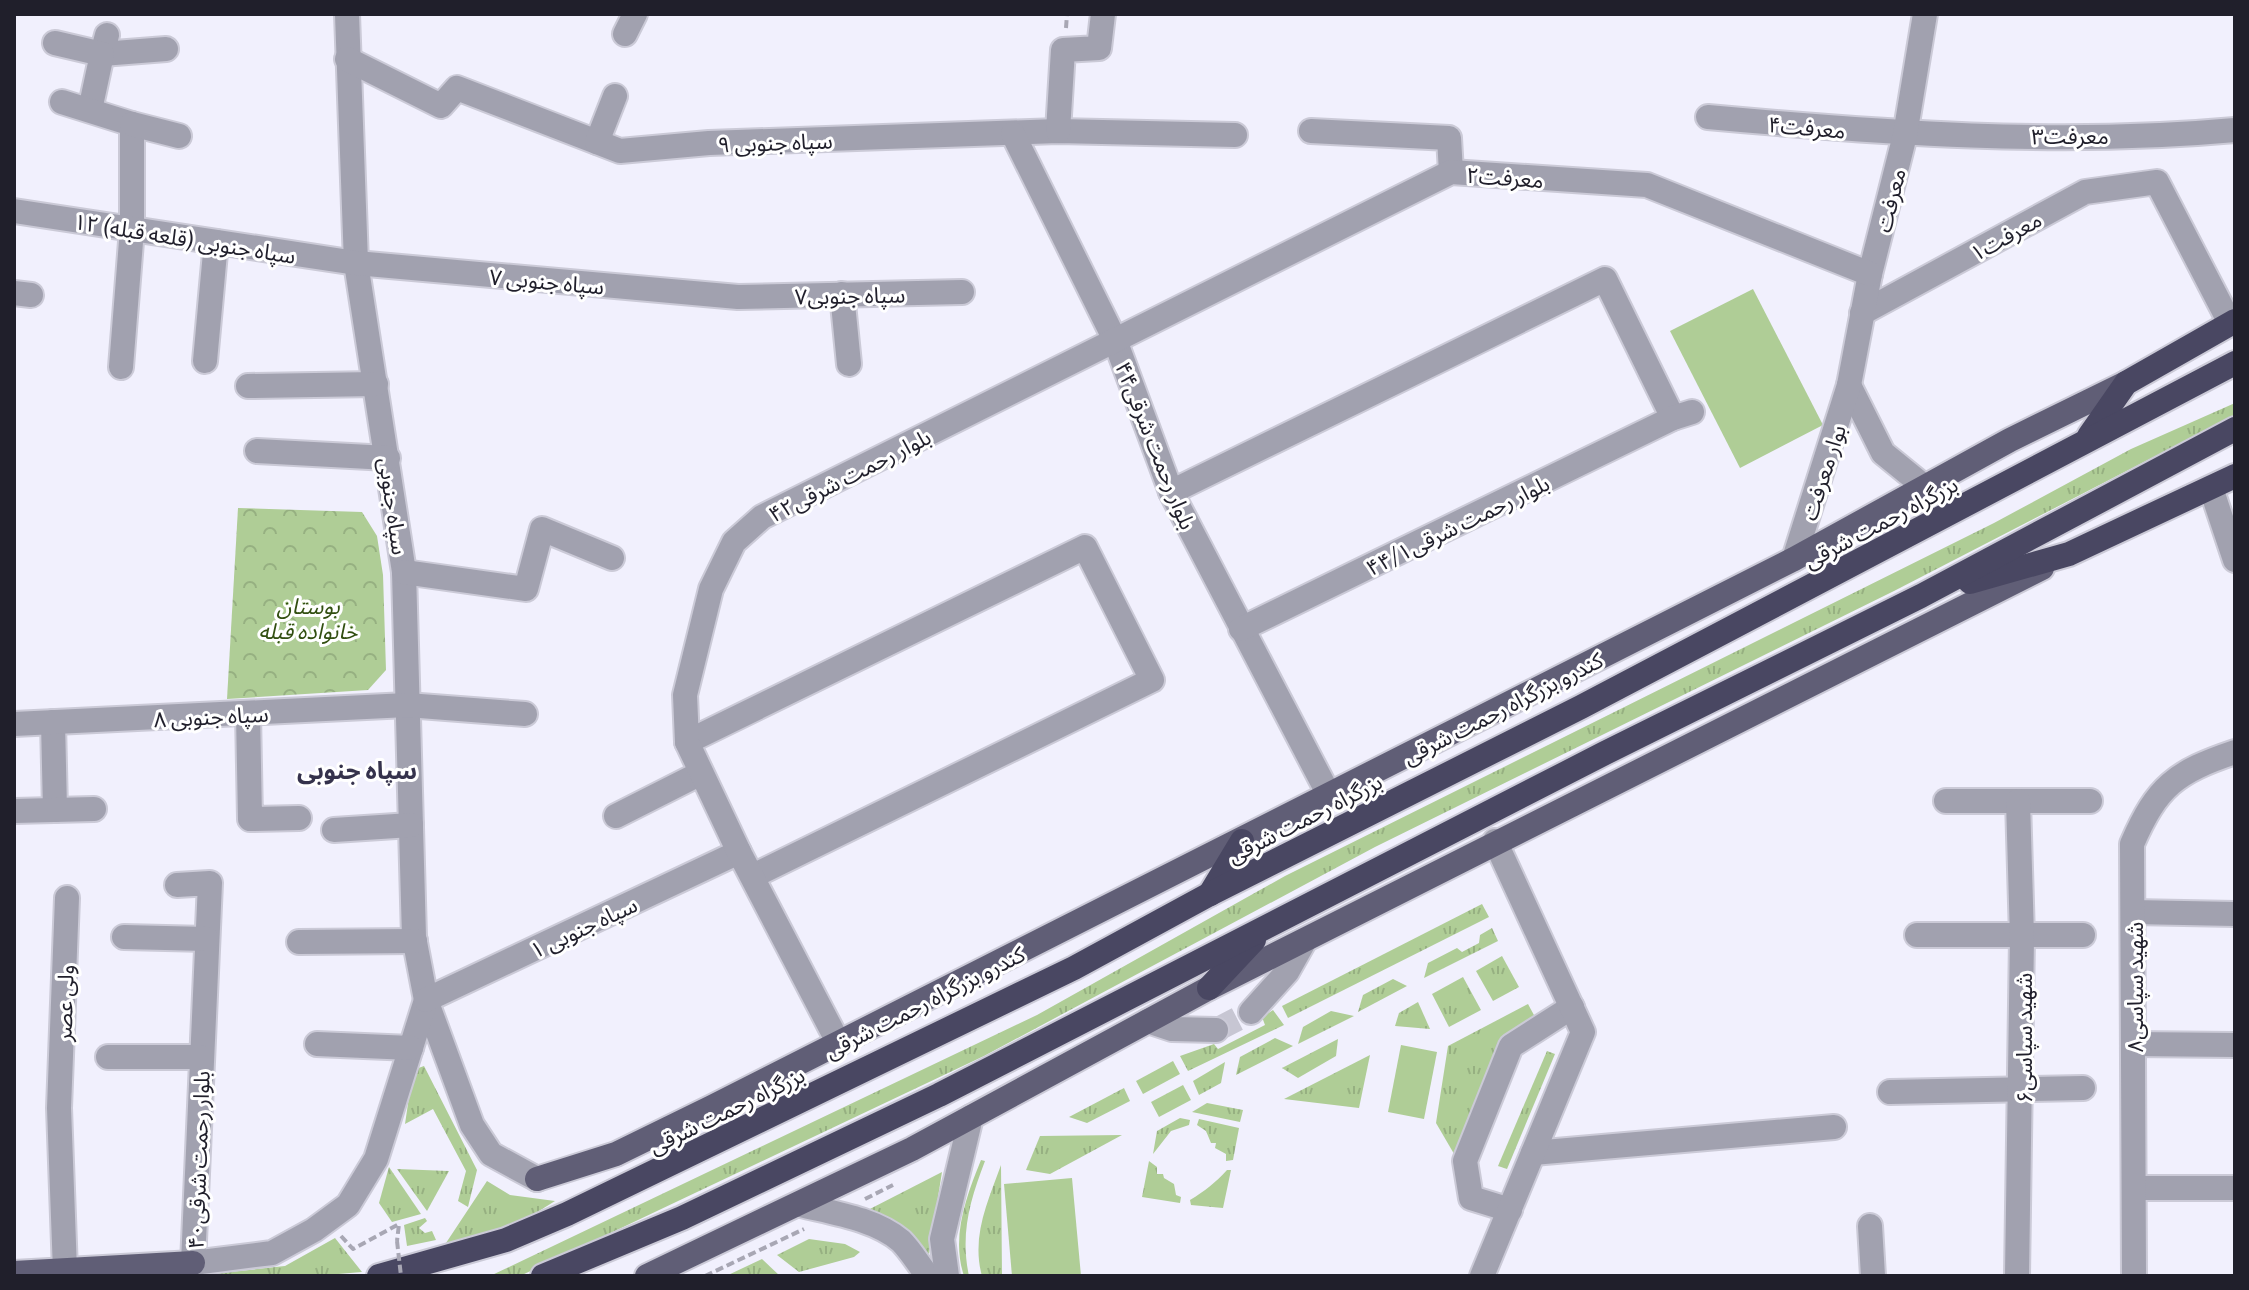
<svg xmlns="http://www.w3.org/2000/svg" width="2249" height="1290" font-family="Literata,'Noto Sans Arabic',serif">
  <defs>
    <pattern id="grass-tufts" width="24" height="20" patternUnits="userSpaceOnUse" patternTransform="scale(2)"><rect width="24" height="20" fill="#afcd96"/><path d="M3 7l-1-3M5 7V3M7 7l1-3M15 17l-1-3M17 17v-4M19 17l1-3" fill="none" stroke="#96b081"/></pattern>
    <pattern id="park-crowns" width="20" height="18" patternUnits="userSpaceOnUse" patternTransform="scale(2)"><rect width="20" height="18" fill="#afcd96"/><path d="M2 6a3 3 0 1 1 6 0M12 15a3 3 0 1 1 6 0" fill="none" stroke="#96b081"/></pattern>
  </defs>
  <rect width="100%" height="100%" fill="#f1f0fd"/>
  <g fill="url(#grass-tufts)">
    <polygon points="2235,403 2235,415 1894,591 1375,847 984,1056 520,1276 490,1276 1037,1015 1285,876 1994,523 2131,449"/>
    <polygon points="1482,904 1489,917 1288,1018 1282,1006"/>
    <polygon points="1492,928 1498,941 1424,978 1428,963 1457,948 1462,952 1479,943 1480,935"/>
    <polygon points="1502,956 1519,987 1493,1001 1476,971"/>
    <polygon points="1463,977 1481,1010 1449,1027 1432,994"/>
    <polygon points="1393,979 1407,986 1358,1012 1363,995"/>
    <polygon points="1418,1002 1430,1029 1395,1026 1399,1013"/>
    <polygon points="1528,1004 1535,1017 1457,1159 1436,1123 1448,1046"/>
    <polygon points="1273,1010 1284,1025 1188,1071 1180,1056 1214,1044 1218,1049 1265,1025 1262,1017"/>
    <polygon points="1331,1011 1354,1016 1298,1044 1303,1027"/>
    <polygon points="1275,1038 1293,1046 1236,1075 1240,1057"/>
    <polygon points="1338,1039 1336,1056 1298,1078 1282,1068"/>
    <polygon points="1547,1051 1555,1054 1507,1169 1498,1166"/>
    <polygon points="1370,1055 1359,1108 1284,1099"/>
    <polygon points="1173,1061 1180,1074 1143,1094 1136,1081"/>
    <polygon points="1225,1062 1221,1083 1199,1095 1193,1081"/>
    <polygon points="424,1066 477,1170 468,1207 458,1201 466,1171 433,1109 405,1124 413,1070"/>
    <polygon points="1183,1085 1191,1100 1159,1117 1151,1102"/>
    <polygon points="1124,1088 1130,1101 1087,1123 1069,1117"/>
    <polygon points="1207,1103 1243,1110 1240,1122 1192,1112"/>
    <polygon points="1180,1118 1190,1120 1189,1125 1171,1131 1153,1154 1157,1131"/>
    <polygon points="1199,1119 1239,1128 1233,1160 1226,1161 1226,1154 1215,1148 1216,1143 1211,1143 1206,1131 1197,1125"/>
    <polygon points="1122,1135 1050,1174 1026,1170 1040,1136"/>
    <path d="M981,1160L985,1161C970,1200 960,1234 969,1276H964C951,1237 966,1197 981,1160Z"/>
    <polygon points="1149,1161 1157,1167 1157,1174 1163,1174 1164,1178 1174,1184 1176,1195 1181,1197 1180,1203 1142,1197"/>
    <path d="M1001,1165L1002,1276H982C971,1237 988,1201 1001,1165Z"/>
    <polygon points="389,1167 421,1214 392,1222 379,1203"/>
    <polygon points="397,1169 449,1171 427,1211"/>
    <path d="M1227,1170H1231L1223,1208L1191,1205L1190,1200C1205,1191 1215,1183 1227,1170Z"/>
    <polygon points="942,1172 929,1254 864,1212"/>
    <polygon points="487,1181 510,1195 555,1201 523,1221 448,1251 444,1246"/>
    <polygon points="425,1218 427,1221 419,1228 425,1233 432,1231 436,1240 407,1246 404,1225"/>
    <polygon points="335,1238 362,1272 315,1276 193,1276 285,1266"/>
    <polygon points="809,1239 845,1244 860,1252 854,1257 799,1272 777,1255"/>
    <polygon points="762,1259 780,1276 726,1276"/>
  </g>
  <polygon fill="url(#park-crowns)" points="238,508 362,512 377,536 383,575 386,670 368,690 227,699"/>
  <g fill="#afcd96">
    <polygon points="1753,289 1823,425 1740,468 1670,331"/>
    <polygon points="1401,1045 1437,1052 1424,1119 1388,1112"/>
    <polygon points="1072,1178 1081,1276 1012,1276 1004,1184"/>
  </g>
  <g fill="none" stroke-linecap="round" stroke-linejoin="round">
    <polyline stroke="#c7c6d3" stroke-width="24" stroke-dasharray="24 12" stroke-linecap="butt" points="1216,1030 1251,1012"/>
    <g stroke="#cbcad7" stroke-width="28">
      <g id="minor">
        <polyline points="347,14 356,263 404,572 414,937 426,1000 472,1125 491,1154 537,1179"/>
        <polyline points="625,34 635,14"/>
        <polyline points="107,35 102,54 166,49"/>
        <polyline points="55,43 102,54 90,110"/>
        <polyline points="347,59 441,106 457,88 620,151 709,143 1058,131 1235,135"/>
        <polyline points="62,102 132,124 132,229 121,367"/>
        <path d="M1708,117C1883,133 2060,146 2235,130"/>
        <polyline points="132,124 179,136"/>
        <polyline points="1058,131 1063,50 1099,48 1103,14"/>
        <polyline points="1311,131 1449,138 1451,172"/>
        <polyline points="1013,134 1115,340 1171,492 1329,795"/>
        <polyline points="597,142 615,96"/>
        <polyline points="14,211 356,263 738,297 962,292"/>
        <polyline points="14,293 31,295"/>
        <polyline points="842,294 849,364"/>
        <polyline points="1862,313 2085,192 2157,182 2230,323"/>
        <polyline points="205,361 216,242"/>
        <polyline points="1849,385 1883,453 1926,488"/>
        <polyline points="248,386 376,384"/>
        <polyline points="257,451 388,458"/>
        <polyline points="2211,488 2235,560"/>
        <polyline points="1171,492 1605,279 1673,418"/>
        <polyline points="1794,559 1849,385 1870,274 1905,135 1925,14"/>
        <polyline points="404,572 526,589 542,529 612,558"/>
        <polyline points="1241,629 1673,418 1692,412"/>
        <polyline points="248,713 250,819 299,818"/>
        <polyline points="53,722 55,810"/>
        <polyline points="14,724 407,705 525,714"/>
        <polyline points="687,742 1085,547 1152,680 753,876"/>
        <polyline points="1946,801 2090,801"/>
        <polyline points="14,811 94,809"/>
        <polyline points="616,816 701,773"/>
        <polyline points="334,830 411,825"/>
        <polyline points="177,885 210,883 193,1263 272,1253 314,1230 348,1205 376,1159 426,1000"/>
        <polyline points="2133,912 2235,914"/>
        <polyline points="1917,935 2083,935"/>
        <polyline points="124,937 207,939"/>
        <polyline points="299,942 415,941"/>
        <polyline points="426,1000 739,852"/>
        <polyline points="1251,1012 1287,972 1305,940"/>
        <polyline points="1148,1021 1172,1029 1216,1030"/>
        <polyline points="317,1044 411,1048"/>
        <polyline points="839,1044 739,852 687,742 685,695 711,589 734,542 762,517 1451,172 1647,185 1870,274"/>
        <polyline points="2133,1044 2235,1045"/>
        <polyline points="108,1057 201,1057"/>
        <polyline points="1890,1092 2083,1088"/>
        <polyline points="1533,1153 1834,1127"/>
        <polyline points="2134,1188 2235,1188"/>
        <path d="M801,1205C834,1213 875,1219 901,1241C911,1251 919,1265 928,1276"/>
        <polyline points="1510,1210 1471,1198 1465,1161 1511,1046 1572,1007"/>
        <polyline points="1870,1226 1873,1276"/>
        <polyline points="65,1271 59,1108 67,898"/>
        <polyline points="947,1276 942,1239 971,1117"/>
        <polyline points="1482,1276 1583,1032 1495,841"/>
        <polyline points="2017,1276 2022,937 2018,801"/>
        <path d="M2134,1276L2132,844C2157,786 2176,772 2235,752"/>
      </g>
    </g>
    <g stroke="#cbcad7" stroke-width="28">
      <g id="major">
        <polyline points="537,1179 616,1154 712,1107 1794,559 2010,440 2126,383"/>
        <polyline points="14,1273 193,1263"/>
        <polyline points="647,1276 912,1149 1209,988 2042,568"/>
      </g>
    </g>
    <g stroke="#cbcad7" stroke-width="28">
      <g id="highway">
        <polyline points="2089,436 2126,383 2235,321"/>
        <polyline points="1970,582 2069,554 2235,476"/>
        <polyline points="1210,894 1242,841"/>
        <polyline points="1209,988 1254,940"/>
        <polyline points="379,1276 506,1240 567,1214 1074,968 1210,894 1581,707 2235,363"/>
        <polyline points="543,1276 682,1218 939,1095 1605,753 1921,596 2235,429"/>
      </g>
    </g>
    <g stroke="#a8a7b4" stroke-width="4" stroke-dasharray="8 4" stroke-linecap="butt">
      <polyline points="1066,28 1067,14"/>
      <polyline points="865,1199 893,1185"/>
      <polyline points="341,1236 353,1249 399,1224 397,1241"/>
      <polyline points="705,1276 804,1229"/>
    </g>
    <use href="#minor" stroke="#a1a1af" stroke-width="24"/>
    <use href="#major" stroke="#605e76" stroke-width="24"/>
    <use href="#highway" stroke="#494762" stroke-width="24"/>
    <polyline stroke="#a8a7b4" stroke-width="4" stroke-dasharray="8 4" stroke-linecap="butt" points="397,1241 401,1276"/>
  </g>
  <g text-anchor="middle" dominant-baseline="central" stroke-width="6" stroke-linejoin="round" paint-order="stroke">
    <g font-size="22" fill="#201f2b" stroke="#fff">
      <text transform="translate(1807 126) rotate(5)">معرفت۴</text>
      <text x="2070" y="134">معرفت۳</text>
      <text transform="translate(775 141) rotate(-2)">۹ سپاه جنوبی</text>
      <text transform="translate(1505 176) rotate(4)">معرفت۲</text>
      <text transform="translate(1889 200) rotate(-76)">معرفت</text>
      <text transform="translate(2005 235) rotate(-29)">معرفت۱</text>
      <text transform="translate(185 237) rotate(9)">۱۲ سپاه جنوبی (قلعه قبله)</text>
      <text transform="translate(547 280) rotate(5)">۷ سپاه جنوبی</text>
      <text transform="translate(850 294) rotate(-1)">سپاه جنوبی۷</text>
      <text transform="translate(1157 445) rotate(68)">۴۴بلوار رحمت شرقی</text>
      <text transform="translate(1822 472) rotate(-72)">بوار معرفت</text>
      <text transform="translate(849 474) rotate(-27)">بلوار رحمت شرقی۴۲</text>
      <text transform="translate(395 506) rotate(82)">سپاه جنوبی</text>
      <text transform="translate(1880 521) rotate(-28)">بزرگراه رحمت شرقی</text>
      <text transform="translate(1457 524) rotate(-26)">بلوار رحمت شرقی۴۴/۱</text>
      <text transform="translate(1502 707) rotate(-27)">کندرو بزرگراه رحمت شرقی</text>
      <text transform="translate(211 715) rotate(-3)">۸ سپاه جنوبی</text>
      <text transform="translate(1304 817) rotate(-27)">بزرگراه رحمت شرقی</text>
      <text transform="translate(583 926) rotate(-25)">۱ سپاه جنوبی</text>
      <text transform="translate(2133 987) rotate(-90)">شهید سپاسی۸</text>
      <text transform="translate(924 1001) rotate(-27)">کندرو بزرگراه رحمت شرقی</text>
      <text transform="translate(63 1003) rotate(-88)">ولی عصر</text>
      <text transform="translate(2022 1038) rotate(-90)">شهید سپاسی۶</text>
      <text transform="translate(726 1109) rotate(-26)">بزرگراه رحمت شرقی</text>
      <text transform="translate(197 1160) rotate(-88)">بلوار رحمت شرقی۴۰</text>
    </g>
    <g font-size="22" font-style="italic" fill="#324f11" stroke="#fff">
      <text x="308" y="604">بوستان<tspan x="308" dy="25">خانواده قبله</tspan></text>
    </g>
    <g font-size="24" font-weight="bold" fill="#35324c" stroke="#fff">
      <text x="357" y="768">سپاه جنوبی</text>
    </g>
  </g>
  <rect width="2249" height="1290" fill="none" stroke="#201f2b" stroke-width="32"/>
</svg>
